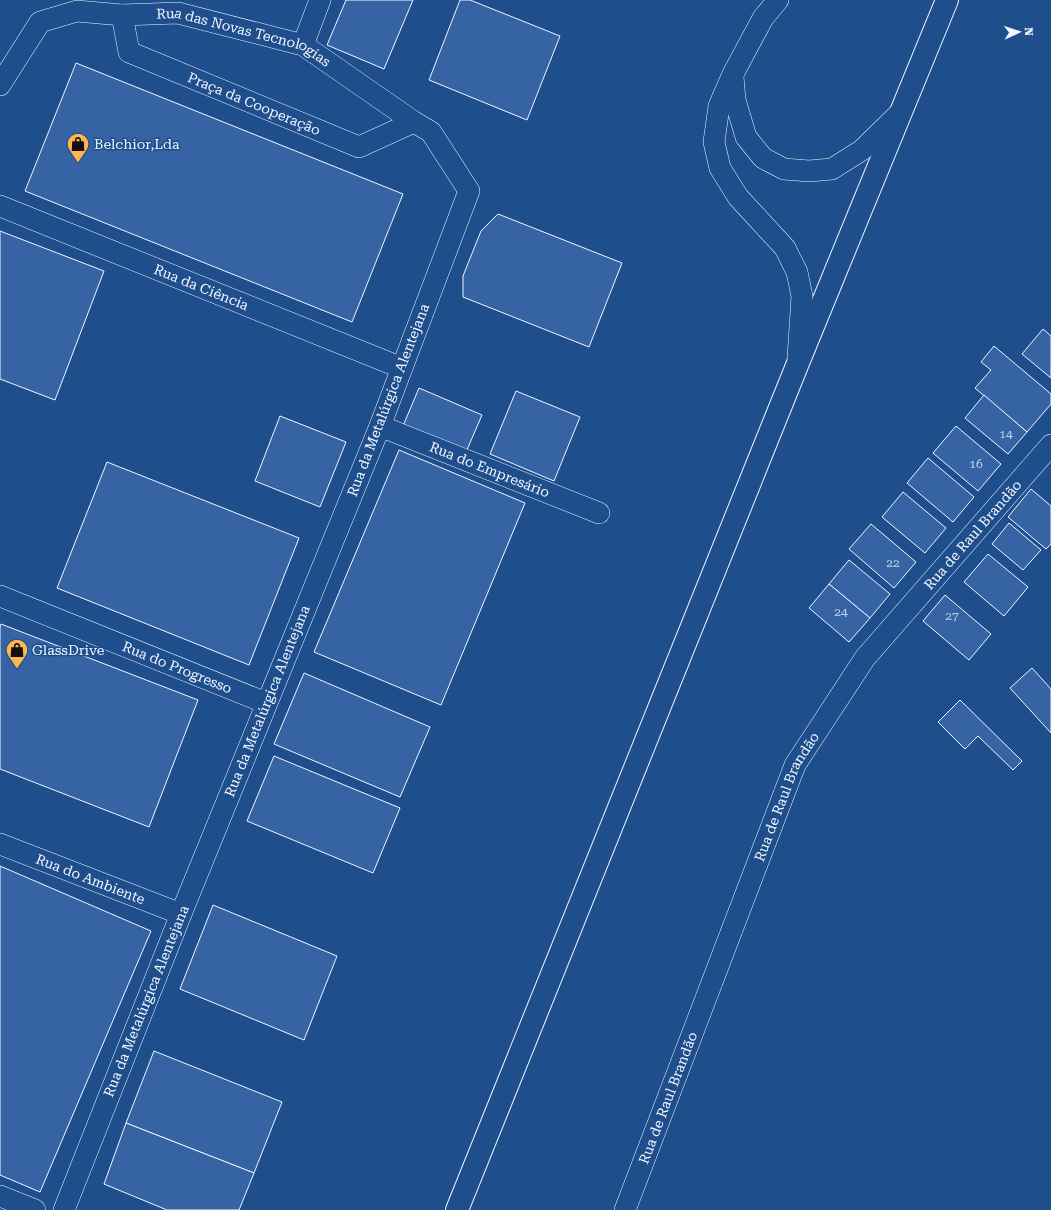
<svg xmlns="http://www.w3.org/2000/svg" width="1051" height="1210" font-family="'Roboto Serif',serif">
  <rect width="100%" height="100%" fill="#1f4e8c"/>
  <g fill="#3563a3" stroke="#f2f6ff">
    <polygon points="346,0 413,0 384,69 327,45"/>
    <polygon points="460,0 470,0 560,36 527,120 429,80"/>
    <polygon points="76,63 403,194 352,322 25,191"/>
    <polygon points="498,214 622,263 589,347 463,297 463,276 481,231"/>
    <polygon points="0,231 104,271 55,400 0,379"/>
    <polygon points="1043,329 1051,336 1051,378 1022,354"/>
    <polygon points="994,346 1051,394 1051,404 1027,432 975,388 991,370 981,362"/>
    <polygon points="419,388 482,415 466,452 403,426"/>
    <polygon points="516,391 580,417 554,481 490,454"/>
    <polygon points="984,395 1027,432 1008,454 965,418"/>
    <polygon points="280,416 346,442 320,507 255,481"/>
    <polygon points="956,426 1001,464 978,491 933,453"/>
    <polygon points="399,450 525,503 441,705 314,652"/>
    <polygon points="928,458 974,497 953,522 907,483"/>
    <polygon points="107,462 299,538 249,665 57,588"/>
    <polygon points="1031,489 1051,506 1051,544 1046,549 1008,517"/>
    <polygon points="903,492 946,528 925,553 882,517"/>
    <polygon points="1009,523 1041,550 1023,570 992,544"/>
    <polygon points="871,524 916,562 894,588 849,549"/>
    <polygon points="988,554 1028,587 1004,616 964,582"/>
    <polygon points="849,560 890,594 870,618 829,584"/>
    <polygon points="829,584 870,618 849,642 809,608"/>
    <polygon points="945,595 991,634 969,660 923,621"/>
    <polygon points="1,624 198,700 149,827 0,769 0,627"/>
    <polygon points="1032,668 1051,689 1051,733 1010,688"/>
    <polygon points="304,673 430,727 400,797 274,744"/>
    <polygon points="960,700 1022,761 1013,770 978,736 965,749 938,722"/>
    <polygon points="274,756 400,808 373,873 247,821"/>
    <polygon points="0,866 151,931 40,1192 0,1175"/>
    <polygon points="213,905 337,956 304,1040 180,989"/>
    <polygon points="154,1051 282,1102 254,1173 126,1123"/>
    <polygon points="126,1123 254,1173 239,1210 167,1210 104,1184"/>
  </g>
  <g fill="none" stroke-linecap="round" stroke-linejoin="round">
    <g stroke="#f2f6ff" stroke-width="22">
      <g id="minor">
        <polyline points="778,0 763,18 733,74 719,106 714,142 720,168 738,197 785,248 797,272 802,296 798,358"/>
        <path id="s1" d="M122,15L129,52L359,147L414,122"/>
        <polyline points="303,45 320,0"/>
        <polyline points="733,77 735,100 746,137 763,158 784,169 809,171 832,169 862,150 901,112"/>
        <path id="s2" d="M0,85L40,22L77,11L122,15L178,13L303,45L414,122L431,132L469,191L380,426L181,914L64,1210"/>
        <path id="s3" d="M0,206L402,368"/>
        <path id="s4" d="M380,426L599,513"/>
        <path id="s5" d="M0,596L266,703"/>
        <path id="s6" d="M0,844L181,914"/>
        <polyline points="0,1196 35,1210"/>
        <path id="s7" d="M625,1210L795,765L865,658L1051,445"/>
      </g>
    </g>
    <g stroke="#f2f6ff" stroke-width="24">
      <polyline id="primary" points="457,1210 798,363 947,0"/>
    </g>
    <use href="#minor" stroke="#1f4e8c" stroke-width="21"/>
    <use href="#primary" stroke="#1f4e8c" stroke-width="22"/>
  </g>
  <defs>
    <g id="shop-pin" transform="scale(1.15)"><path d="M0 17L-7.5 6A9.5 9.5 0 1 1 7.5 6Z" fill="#ffb74d" stroke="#1f4e8c"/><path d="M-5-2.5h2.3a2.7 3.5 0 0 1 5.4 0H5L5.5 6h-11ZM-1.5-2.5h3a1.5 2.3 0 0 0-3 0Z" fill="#111"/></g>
  </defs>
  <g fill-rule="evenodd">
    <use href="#shop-pin" x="78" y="144"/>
    <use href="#shop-pin" x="17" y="650"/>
  </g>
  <g text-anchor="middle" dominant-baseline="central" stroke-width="3" stroke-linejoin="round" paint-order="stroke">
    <g font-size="12" fill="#c3d1e8">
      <text x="1006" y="434">14</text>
      <text x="976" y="464">16</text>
      <text x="893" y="563">22</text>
      <text x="841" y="612">24</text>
      <text x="952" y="616">27</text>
    </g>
    <g font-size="14" fill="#f2f6ff" stroke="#1f4e8c">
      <text stroke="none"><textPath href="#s2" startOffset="284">Rua das Novas Tecnologias</textPath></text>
      <text stroke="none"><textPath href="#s1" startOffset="173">Praça da Cooperação</textPath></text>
      <text stroke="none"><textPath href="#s3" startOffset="217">Rua da Ciência</textPath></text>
      <text transform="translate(388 400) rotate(-69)">Rua da Metalúrgica Alentejana</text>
      <text stroke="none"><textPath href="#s4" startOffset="118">Rua do Empresário</textPath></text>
      <text stroke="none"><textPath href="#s7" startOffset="768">Rua de Raul Brandão</textPath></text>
      <text stroke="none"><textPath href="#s5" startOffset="191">Rua do Progresso</textPath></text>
      <text transform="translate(267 701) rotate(-68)">Rua da Metalúrgica Alentejana</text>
      <text stroke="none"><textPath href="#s7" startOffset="444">Rua de Raul Brandão</textPath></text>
      <text stroke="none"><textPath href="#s6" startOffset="97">Rua do Ambiente</textPath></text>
      <text transform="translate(146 1001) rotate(-68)">Rua da Metalúrgica Alentejana</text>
      <text stroke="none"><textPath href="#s7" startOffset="120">Rua de Raul Brandão</textPath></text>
    </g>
    <g font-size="14" fill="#f2f6ff" stroke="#1f4e8c" text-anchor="start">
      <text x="94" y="144">Belchior,Lda</text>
      <text x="32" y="650">GlassDrive</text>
    </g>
  </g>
  <g transform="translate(1019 32) rotate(87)" stroke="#1f4e8c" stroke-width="3" paint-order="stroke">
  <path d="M0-3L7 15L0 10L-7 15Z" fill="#f2f6ff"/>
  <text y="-6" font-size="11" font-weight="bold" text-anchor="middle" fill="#f2f6ff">N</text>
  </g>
</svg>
